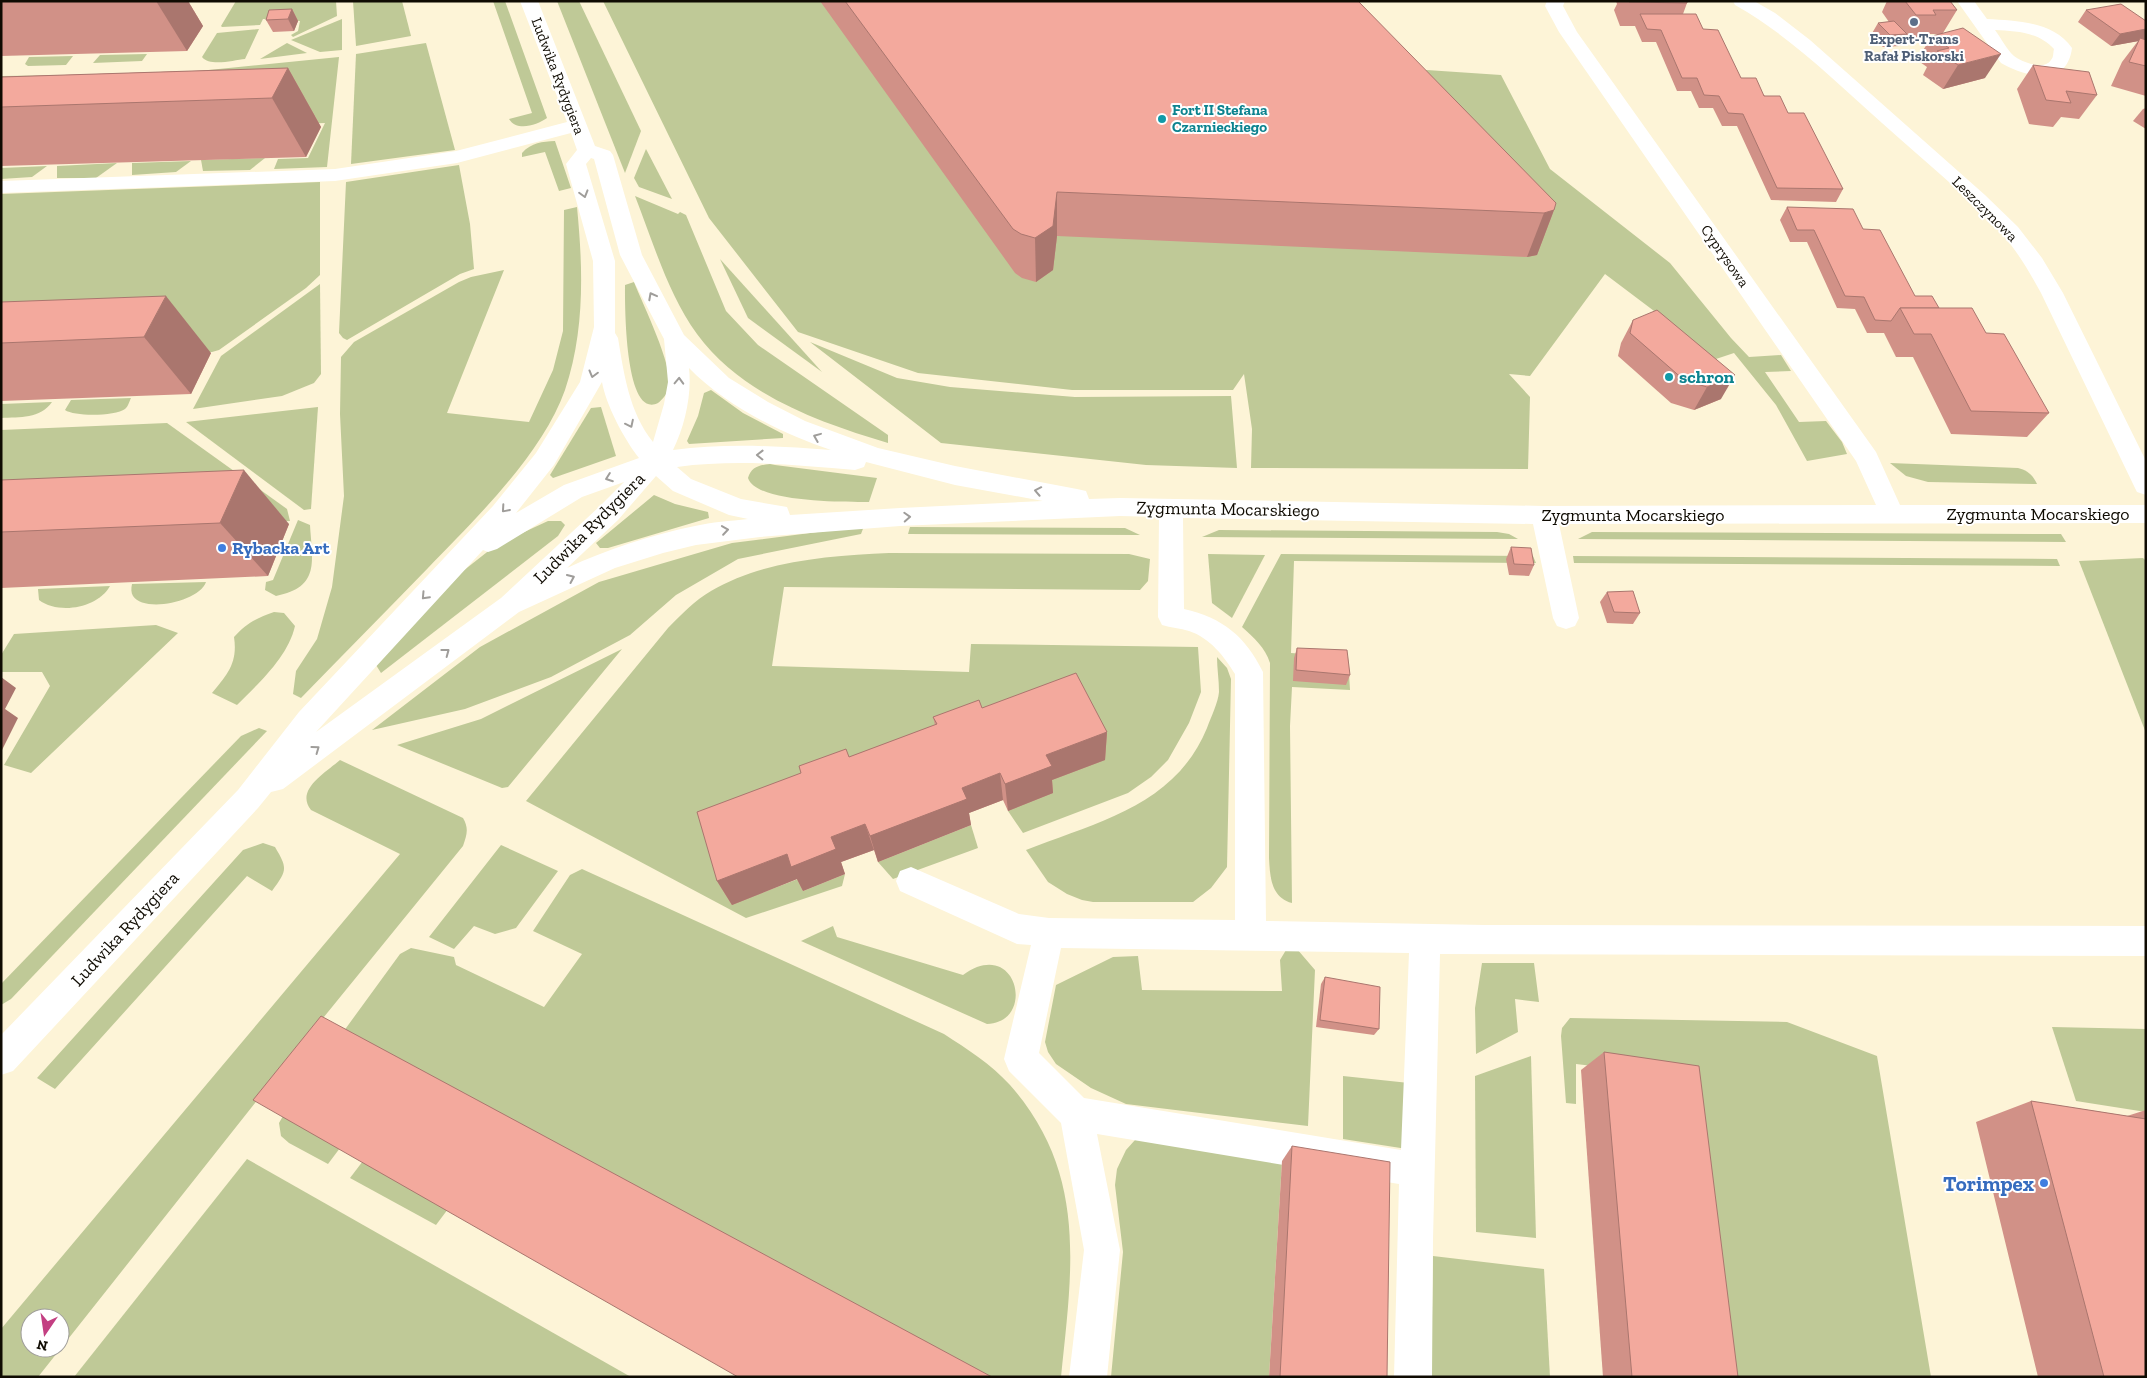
<svg xmlns="http://www.w3.org/2000/svg" width="2147" height="1378" font-family="'Zilla Slab',serif">
  <rect width="100%" height="100%" fill="#fdf4d7"/>
  <g fill="#bfc997" fill-rule="evenodd">
    <polygon points="236,1 336,1 337,16 293,37 291,35 298,31 300,21 263,19 260,25 222,27 221,26"/>
    <polygon points="353,1 402,1 411,36 356,46"/>
    <path d="M493,1H505L547,118C537,125 517,132 509,119L532,113Z"/>
    <polygon points="557,1 579,1 641,131 625,173"/>
    <polygon points="603,1 1237,1 1367,66 1501,75 1550,169 1670,263 1731,338 1749,357 1781,355 1791,371 1765,372 1799,422 1826,421 1842,442 1847,454 1807,461 1776,405 1734,353 1713,360 1666,320 1605,274 1530,376 1509,374 1530,397 1528,469 1251,468 1252,429 1244,374 1233,390 1072,390 918,373 798,332 709,218"/>
    <polygon points="342,19 342,50 320,52 291,40"/>
    <path d="M259,29L245,59C234,60 210,67 202,57L217,33Z"/>
    <polygon points="287,43 307,53 260,59"/>
    <polygon points="426,43 455,150 351,164 356,54"/>
    <polygon points="147,54 142,61 93,63 100,55"/>
    <polygon points="73,56 66,65 28,66 25,64 29,57"/>
    <polygon points="339,57 327,167 274,169 278,159 308,158 325,123 1,135 1,76 169,74"/>
    <path d="M555,141L571,188L559,191L545,152L522,157V153C532,142 542,142 555,141Z"/>
    <polygon points="646,149 672,199 639,187 634,178"/>
    <polygon points="265,158 250,170 203,171 201,160"/>
    <polygon points="191,161 176,172 132,175 132,163"/>
    <polygon points="117,163 96,178 57,178 57,166"/>
    <polygon points="459,165 470,224 474,269 460,274 347,340 343,338 339,333 346,182"/>
    <polygon points="47,166 32,177 1,179 1,168"/>
    <polygon points="320,182 320,275 306,288 219,350 212,352 1,360 1,194"/>
    <path d="M635,196L678,214L680,212L686,215L726,311L758,345L888,435V443C818,422 742,395 697,334C668,294 653,242 635,196Z"/>
    <path d="M577,207C583,268 585,331 565,390C542,455 475,519 428,568C386,611 343,655 301,698L293,694L296,671L317,639L332,587L344,496L340,414L341,357L354,342L459,282L471,277L504,270L447,413L529,422L553,370L563,331L564,210Z"/>
    <polygon points="720,259 822,372 748,318"/>
    <path d="M634,282C643,305 673,365 669,387C668,393 662,400 658,403C624,420 625,301 625,285Z"/>
    <polygon points="320,284 321,374 314,383 282,396 193,409 221,356"/>
    <polygon points="810,342 897,378 950,387 1075,397 1231,396 1237,468 1146,465 941,443"/>
    <polygon points="711,390 743,413 783,434 783,438 689,444 687,441 698,416 704,393"/>
    <path d="M131,398C129,402 128,407 125,409C116,416 75,417 65,410L71,400Z"/>
    <path d="M52,402C40,419 20,417 1,418V404Z"/>
    <polygon points="318,407 311,509 304,510 186,422"/>
    <polygon points="601,407 616,456 553,478 550,475 591,408"/>
    <polygon points="167,423 287,509 290,521 1,533 1,430"/>
    <path d="M1890,463L2018,468C2027,470 2033,475 2037,484L1928,482L1906,476Z"/>
    <path d="M770,464L775,465L877,478L869,502C846,502 756,503 748,478C751,467 759,465 770,464Z"/>
    <polygon points="654,495 675,504 708,512 709,518 608,548 600,548 596,543"/>
    <path d="M298,520L310,525C312,561 321,587 276,596L265,590L266,582L273,580Z"/>
    <polygon points="548,521 561,521 565,525 558,536 381,673 376,665 463,571 496,545"/>
    <polygon points="864,526 861,534 738,559 676,595 630,635 551,677 465,709 372,730 480,647 599,582 732,543"/>
    <polygon points="910,527 1125,528 1140,535 908,534"/>
    <polygon points="1219,530 1497,532 1509,534 1518,539 1202,537"/>
    <polygon points="1592,532 2061,534 2066,542 1578,539"/>
    <path d="M889,553L1129,554L1150,559L1148,581L1140,590L784,587L772,666L969,672L971,644L1198,647L1201,692L1189,723L1168,760L1151,777L1128,793L1023,833L1008,811L1047,782L1076,703L732,904L798,879L803,891L845,874L842,886L746,918L526,801L668,628C681,615 695,600 711,591C764,560 829,556 889,553Z"/>
    <polygon points="1208,554 1265,555 1232,618 1212,603"/>
    <path d="M1281,554L1533,556L1536,563L1294,561L1291,653L1348,657L1350,690L1292,687L1290,726L1292,903C1271,897 1270,877 1269,858L1270,663C1265,647 1254,638 1242,627Z"/>
    <polygon points="1573,556 2057,559 2060,566 1574,563"/>
    <polygon points="2143,558 2146,561 2146,733 2079,561"/>
    <path d="M206,582C199,602 144,613 133,596C131,593 131,588 132,584Z"/>
    <path d="M110,586C98,608 59,615 39,600L38,589Z"/>
    <path d="M274,612L284,613L295,626C288,657 259,683 237,705L212,693C227,675 238,663 234,637C246,623 257,618 274,612Z"/>
    <polygon points="156,625 178,633 31,773 4,765 50,686 42,672 1,672 1,655 14,634"/>
    <polygon points="622,649 508,787 502,788 397,745 481,719"/>
    <path d="M1217,657L1227,668L1231,679L1227,867L1211,888L1193,902H1093L1082,900L1067,894L1048,882L1026,850C1097,822 1175,806 1207,728C1211,717 1218,703 1219,692C1219,680 1217,668 1217,657Z"/>
    <polygon points="259,728 267,731 11,999 1,1005 1,984 241,736"/>
    <path d="M340,760L463,818C469,828 467,835 463,846L293,1055L38,1377H1V1329L400,854L311,810C295,790 325,773 340,760ZM30,1318H60V1348H30Z"/>
    <polygon points="971,825 978,848 893,879 878,862"/>
    <path d="M263,843L275,847C288,869 287,870 272,891L247,876L55,1089L37,1078L243,850Z"/>
    <polygon points="501,845 558,871 516,928 495,934 474,926 454,949 429,937"/>
    <path d="M582,869L944,1034C967,1049 991,1064 1010,1085C1088,1174 1072,1269 1061,1377H985L343,1144L328,1164L289,1143L281,1136L279,1123L287,1109L400,954L411,948L454,957L456,965L544,1007L582,954L533,931L570,875Z"/>
    <path d="M833,926L837,937L963,975C1017,936 1037,1022 987,1024L801,941Z"/>
    <polygon points="1297,949 1315,970 1308,1126 1126,1104 1091,1088 1056,1064 1048,1052 1045,1042 1056,985 1113,957 1138,956 1142,990 1282,991 1280,960 1286,950"/>
    <polygon points="1482,963 1534,963 1539,1002 1515,999 1518,1032 1476,1054 1475,1008"/>
    <polygon points="1570,1018 1787,1022 1877,1056 1931,1377 1709,1377 1677,1076 1576,1064 1576,1104 1566,1103 1561,1036 1562,1028"/>
    <polygon points="2052,1027 2146,1029 2146,1112 2076,1101"/>
    <polygon points="1531,1056 1536,1238 1476,1232 1475,1076"/>
    <polygon points="1343,1076 1409,1083 1407,1149 1343,1139"/>
    <polygon points="1149,1138 1282,1161 1269,1377 1111,1377 1123,1252 1115,1185 1117,1169 1126,1150 1135,1140"/>
    <polygon points="366,1157 451,1205 436,1225 350,1178"/>
    <polygon points="247,1159 631,1377 74,1377"/>
    <polygon points="1433,1256 1544,1269 1550,1377 1431,1377"/>
  </g>
  <g fill="none" stroke-linecap="round" stroke-linejoin="round">
    <g fill="#fff" fill-rule="evenodd">
      <path d="M520,1H538L595,146L610,151L613,155L642,255L684,335L729,378L768,402L805,421L878,448L955,466L1077,489L1086,491L1089,499L1120,498L1544,506L1876,505L1856,461L1559,32L1545,6L1547,1H1565L1563,6L1577,32L1876,452L1900,505H2146V523L1559,524L1579,618L1575,626L1566,629L1557,626L1553,618L1533,524L1183,518L1184,609C1223,618 1245,636 1263,672L1266,921L1485,925L2146,926V956L1440,954L1433,1239L1432,1377H1394L1399,1184L1097,1134L1120,1250L1107,1377H1069L1084,1250L1061,1123L1009,1071L1004,1059L1031,945L1017,944L1006,939L900,891L896,881L900,871L911,867L1019,914L1049,918L1235,920V674C1224,656 1210,638 1189,631C1180,628 1171,628 1162,625L1158,617L1159,517L1120,516L900,526L760,537L696,545L663,553L615,568L519,612L283,789L271,792L258,808L13,1071L1,1075V1035L238,790L299,712L493,506L536,453L580,382L594,327L593,261L566,164L577,150L571,133L457,163L335,181L1,193V181L335,169L456,151L567,122ZM591,158L594,159L620,255L664,339L668,382L664,404L653,442C629,412 624,374 618,338L615,333V261L586,164ZM689,368C725,405 782,434 831,450C778,446 726,443 673,450C685,426 692,394 689,368ZM602,382C606,405 624,439 639,458L564,485L516,513L554,465ZM866,462L955,485L1043,501L900,508L790,515L787,507L741,499L691,479L677,467C737,459 796,465 855,470L864,467ZM656,476L673,491L729,515L748,519C730,521 712,522 695,526C651,535 608,549 567,568L618,520ZM624,482L600,506L501,598L316,732L483,550L488,552L497,549L582,497ZM1061,948L1409,953L1401,1150L1084,1098L1039,1053Z"/>
      <path d="M1733,1H1754L1775,13L1810,40L1985,195L2018,227L2042,258L2063,293L2146,461V495L2137,492L2134,486L2041,293C2030,273 2019,254 2004,236C1967,195 1923,160 1882,123C1835,81 1790,36 1735,5Z"/>
      <path d="M1957,1H1974L1987,19C2017,21 2053,21 2072,48C2067,88 2026,77 2001,63ZM1995,30C2016,31 2039,32 2054,49C2053,52 2054,57 2051,60C2044,71 2022,62 2014,56C2007,50 2001,38 1995,30Z"/>
    </g>
  </g>
  <g fill="#d19187">
    <polygon points="1,1 188,1 203,26 187,51 1,56"/>
    <polygon points="820,1 1358,1 1554,210 1537,255 1527,257 1057,236 1053,270 1036,282 1022,278 1015,273"/>
    <polygon points="1616,1 1687,1 1687,3 1683,14 1703,29 1741,78 1788,113 1843,189 1836,202 1771,200 1737,126 1722,126 1713,108 1699,108 1691,91 1677,91 1656,42 1642,42 1635,26 1620,26 1614,10 1617,4"/>
    <polygon points="1887,1 1950,1 1957,10 1943,33 1985,78 1943,89 1923,75 1927,67 1917,60 1932,36 1943,34 1925,34 1922,39 1904,39 1900,46 1883,47 1871,35 1878,23 1889,22 1882,12"/>
    <polygon points="292,9 298,21 294,31 273,32 266,20"/>
    <polygon points="2086,10 2146,21 2146,39 2144,40 2146,40 2146,96 2111,86 2122,62 2138,41 2111,46 2078,22"/>
    <polygon points="2033,65 2097,95 2079,119 2061,117 2053,127 2029,124 2017,89"/>
    <polygon points="288,68 321,127 306,157 1,166 1,77"/>
    <polygon points="2146,108 2146,129 2133,121 2143,109"/>
    <polygon points="1787,207 1863,229 1915,296 1986,333 2049,413 2027,437 1951,434 1913,357 1896,357 1884,333 1867,333 1855,309 1837,308 1807,242 1790,242 1780,220"/>
    <polygon points="1,302 211,353 191,394 1,401"/>
    <polygon points="1633,320 1721,399 1694,410 1671,403 1618,356 1621,343"/>
    <polygon points="1,480 289,524 268,576 1,588"/>
    <polygon points="1511,547 1534,565 1529,576 1509,575 1506,559"/>
    <polygon points="1607,592 1640,613 1633,624 1607,623 1600,602"/>
    <polygon points="1297,648 1350,675 1346,685 1293,681 1294,658"/>
    <polygon points="933,717 1107,732 1105,760 1052,780 1053,793 1008,811 1003,800 969,813 971,825 878,862 874,850 841,862 845,874 803,891 797,879 732,905 717,881 849,757 935,725"/>
    <polygon points="1325,977 1379,1029 1374,1035 1316,1027 1321,984"/>
    <polygon points="1604,1052 1738,1377 1603,1377 1581,1070"/>
    <polygon points="2031,1101 2127,1116 2146,1110 2146,1377 2038,1377 1976,1122"/>
    <polygon points="1292,1146 1387,1377 1269,1377 1282,1161"/>
  </g>
  <g fill="#aa766e">
    <polygon points="156,1 188,1 203,26 187,51"/>
    <polygon points="292,9 298,21 294,31 288,19"/>
    <polygon points="2146,29 2146,39 2139,41 2140,38 2139,41 2111,46 2120,34"/>
    <polygon points="2001,54 1985,78 1943,89 1958,65"/>
    <polygon points="288,68 321,127 306,157 272,98"/>
    <polygon points="1057,192 1057,236 1053,270 1036,282 1035,238"/>
    <polygon points="1554,210 1537,255 1527,257 1544,213"/>
    <polygon points="166,296 211,353 191,394 144,337"/>
    <polygon points="1735,375 1721,399 1694,410 1707,387"/>
    <polygon points="244,470 289,524 268,576 220,523"/>
    <polygon points="1,677 16,688 5,709 18,718 1,752"/>
    <polygon points="1107,732 1105,760 1052,780 1053,793 1008,811 1005,784 1046,755"/>
    <polygon points="1000,773 1003,800 969,813 971,825 878,862 870,836 962,788"/>
    <polygon points="865,824 874,850 841,862 845,874 803,891 797,879 732,905 717,881"/>
  </g>
  <g fill="#f3a99d" stroke="#aa766e">
    <polygon points="845,1 1358,1 1556,203 1554,210 1544,213 1057,192 1053,226 1035,238 1021,234 1013,229"/>
    <polygon points="1629,1 1687,1 1687,3 1629,2"/>
    <polygon points="1905,1 1950,1 1957,10 1933,10 1936,15 1916,15"/>
    <polygon points="2121,4 2146,21 2146,29 2120,34 2086,10"/>
    <polygon points="292,9 288,19 266,20 269,10"/>
    <polygon points="1640,14 1696,14 1703,29 1718,30 1741,78 1756,78 1764,96 1780,96 1788,113 1804,113 1843,189 1777,188 1743,114 1728,113 1719,96 1704,95 1697,78 1682,78 1661,30 1647,29"/>
    <polygon points="1894,21 1907,34 1890,35 1878,23"/>
    <polygon points="1963,28 2001,54 1958,65 1937,51 1949,48 1932,36"/>
    <polygon points="2140,38 2146,40 2146,66 2129,62"/>
    <polygon points="2033,65 2089,72 2097,95 2066,91 2071,103 2046,100"/>
    <polygon points="288,68 272,98 1,107 1,77"/>
    <polygon points="1787,207 1853,209 1863,229 1880,230 1915,296 1932,296 1939,308 1900,308 1891,321 1875,320 1864,297 1845,296 1814,230 1797,230"/>
    <polygon points="166,296 144,337 1,343 1,302"/>
    <polygon points="1900,308 1972,308 1986,333 2004,334 2049,413 1971,411 1931,334 1914,334"/>
    <polygon points="1657,310 1735,375 1707,387 1684,380 1630,333 1633,320"/>
    <polygon points="244,470 220,523 1,532 1,480"/>
    <polygon points="1511,547 1531,548 1534,565 1514,564"/>
    <polygon points="1633,591 1640,613 1614,612 1607,592"/>
    <polygon points="1297,648 1347,650 1350,675 1296,670"/>
    <polygon points="1076,673 1107,732 1046,755 1052,766 1005,784 1000,773 962,788 967,799 870,836 865,824 831,837 836,849 791,867 787,854 717,881 697,812 801,773 799,766 846,749 849,757 937,724 933,717 979,700 982,708"/>
    <polygon points="1325,977 1380,987 1379,1029 1320,1020"/>
    <polygon points="321,1016 992,1377 738,1377 253,1100"/>
    <polygon points="1604,1052 1699,1066 1738,1377 1632,1377"/>
    <polygon points="2031,1101 2146,1119 2146,1377 2104,1377"/>
    <polygon points="1292,1146 1390,1162 1387,1377 1280,1377"/>
  </g>
  <defs><path id="oneway-chevron" d="M-2-3.5L2.5 0L-2 3.5" fill="none" stroke-width="1.6" stroke-linecap="round" stroke-linejoin="round" transform="scale(1.25)"/></defs>
  <g stroke="#9f9d9a">
    <use href="#oneway-chevron" transform="translate(584 194) rotate(74)"/>
    <use href="#oneway-chevron" transform="translate(652 296) rotate(-118)"/>
    <use href="#oneway-chevron" transform="translate(593 374) rotate(105)"/>
    <use href="#oneway-chevron" transform="translate(679 381) rotate(-88)"/>
    <use href="#oneway-chevron" transform="translate(630 424) rotate(64)"/>
    <use href="#oneway-chevron" transform="translate(817 437) rotate(-158)"/>
    <use href="#oneway-chevron" transform="translate(760 455) rotate(-179)"/>
    <use href="#oneway-chevron" transform="translate(609 478) rotate(160)"/>
    <use href="#oneway-chevron" transform="translate(1038 491) rotate(-169)"/>
    <use href="#oneway-chevron" transform="translate(505 509) rotate(131)"/>
    <use href="#oneway-chevron" transform="translate(907 517) rotate(-3)"/>
    <use href="#oneway-chevron" transform="translate(725 530) rotate(-8)"/>
    <use href="#oneway-chevron" transform="translate(571 578) rotate(-24)"/>
    <use href="#oneway-chevron" transform="translate(425 596) rotate(133)"/>
    <use href="#oneway-chevron" transform="translate(446 652) rotate(-37)"/>
    <use href="#oneway-chevron" transform="translate(316 749) rotate(-36)"/>
  </g>
  <circle fill="#5c6f8a" stroke="#fff" stroke-width="2" cx="1914" cy="22" r="5"/>
  <g fill="#0f9aa8" stroke="#fff" stroke-width="2">
    <circle cx="1162" cy="119" r="5"/>
    <circle cx="1669" cy="377" r="5"/>
  </g>
  <g fill="#3f7fe0" stroke="#fff" stroke-width="2">
    <circle cx="222" cy="548" r="5"/>
    <circle cx="2044" cy="1183" r="5"/>
  </g>
  <g text-anchor="middle" dominant-baseline="central" stroke-width="4" stroke-linejoin="round" paint-order="stroke">
    <g font-size="15" font-weight="bold" fill="#4e5e75" stroke="#fff">
      <text x="1914" y="39">Expert-Trans<tspan x="1914" dy="17">Rafał Piskorski</tspan></text>
    </g>
    <g font-size="15" fill="#0f0b02" stroke="#fff">
      <text transform="translate(558 76) rotate(69)">Ludwika Rydygiera</text>
      <text transform="translate(1985 209) rotate(45)">Leszczynowa</text>
      <text transform="translate(1725 256) rotate(55)">Cyprysowa</text>
    </g>
    <g font-size="15" font-weight="bold" fill="#0d838f" stroke="#fff" text-anchor="start">
      <text x="1172" y="110">Fort II Stefana<tspan x="1172" dy="17">Czarnieckiego</tspan></text>
    </g>
    <g font-size="18" font-weight="bold" fill="#0d838f" stroke="#fff" text-anchor="start">
      <text x="1679" y="377">schron</text>
    </g>
    <g font-size="18" fill="#0f0b02" stroke="#fff">
      <text transform="translate(1228 509) rotate(1)">Zygmunta Mocarskiego</text>
      <text x="2038" y="514">Zygmunta Mocarskiego</text>
      <text x="1633" y="515">Zygmunta Mocarskiego</text>
      <text transform="translate(589 528) rotate(-45)">Ludwika Rydygiera</text>
      <text transform="translate(125 929) rotate(-47)">Ludwika Rydygiera</text>
    </g>
    <g font-size="18" font-weight="bold" fill="#366cbe" stroke="#fff" text-anchor="start">
      <text x="232" y="548">Rybacka Art</text>
    </g>
    <g font-size="21" font-weight="bold" fill="#366cbe" stroke="#fff" text-anchor="end">
      <text x="2034" y="1183">Torimpex</text>
    </g>
  </g>
  <rect width="2147" height="1378" fill="none" stroke="#0f0b02" stroke-width="5"/>
  <g transform="translate(45 1333) rotate(193)"><circle r="24" fill="#ffffff" stroke="#9f9d9a"/>
  <path d="M0-4L9 19L0 12L-9 19Z" fill="#c33f82"/>
  <text y="-8" font-size="14" font-weight="bold" text-anchor="middle" fill="#0f0b02">N</text>
  </g>
</svg>
